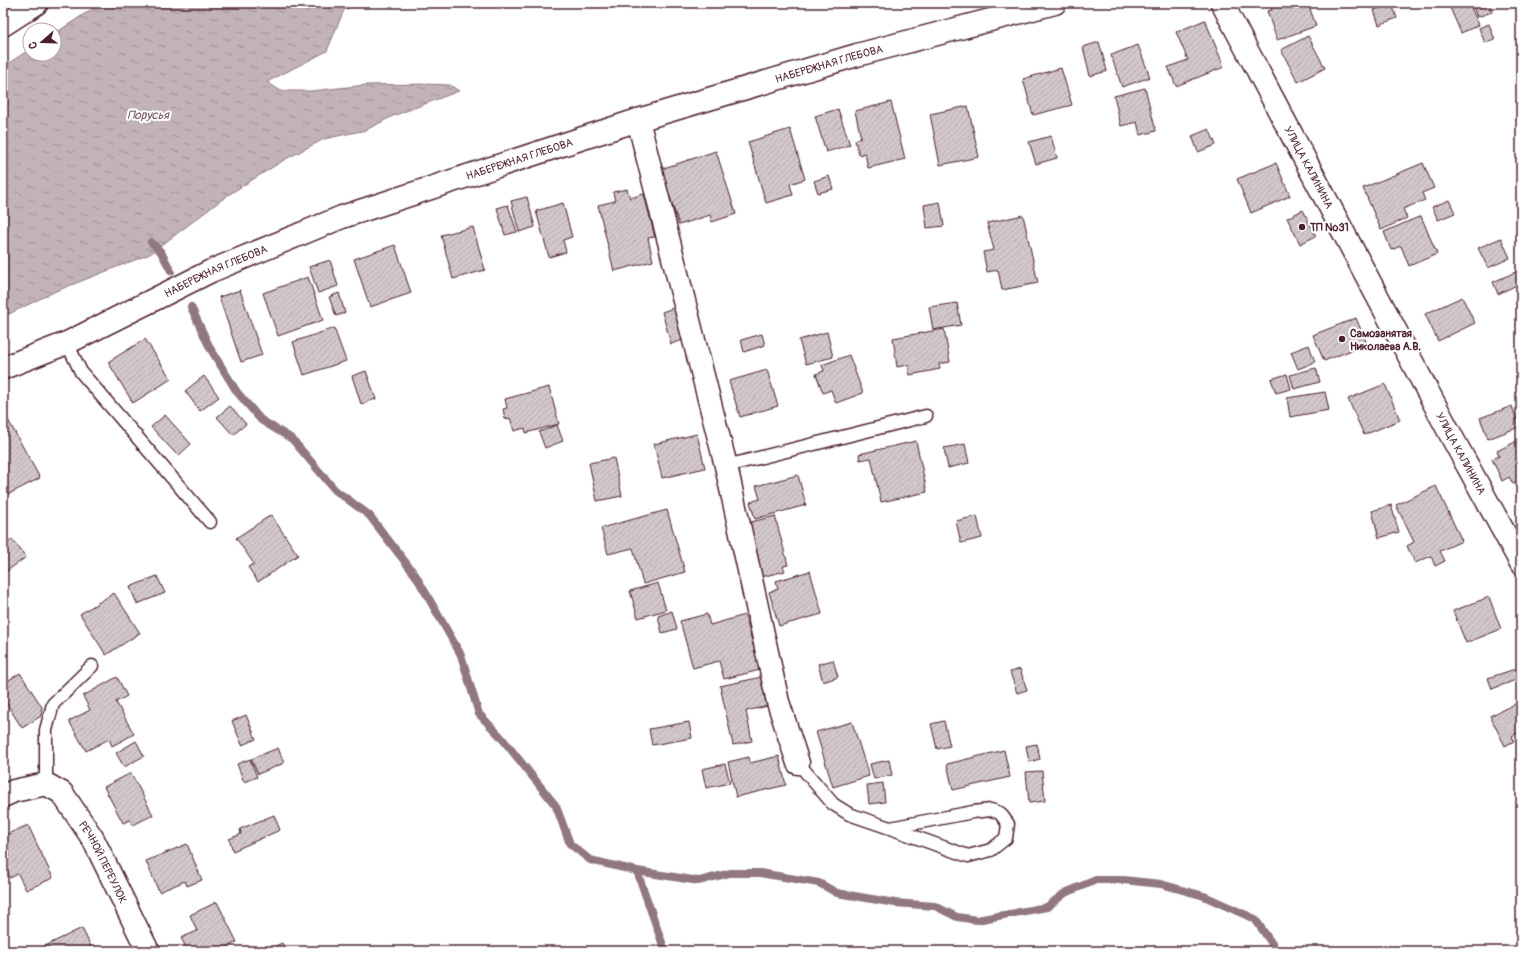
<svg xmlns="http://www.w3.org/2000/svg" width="1524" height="954" font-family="Pangolin,sans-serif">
  <defs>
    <pattern id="water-ripples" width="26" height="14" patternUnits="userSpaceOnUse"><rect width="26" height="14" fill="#c1b3b6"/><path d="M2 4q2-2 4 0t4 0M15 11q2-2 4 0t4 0" fill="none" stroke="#9f9194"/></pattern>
    <pattern id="building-hatch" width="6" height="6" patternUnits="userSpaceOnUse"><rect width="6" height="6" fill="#d2c7cb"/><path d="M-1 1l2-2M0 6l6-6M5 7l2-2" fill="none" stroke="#b6aaae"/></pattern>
  </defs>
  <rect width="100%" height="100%" fill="#fff"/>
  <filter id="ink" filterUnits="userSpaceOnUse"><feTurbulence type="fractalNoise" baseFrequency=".025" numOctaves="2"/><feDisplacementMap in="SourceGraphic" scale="8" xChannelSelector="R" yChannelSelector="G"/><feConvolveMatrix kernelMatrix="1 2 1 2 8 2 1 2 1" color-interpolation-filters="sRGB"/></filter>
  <g filter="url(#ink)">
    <polygon fill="url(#water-ripples)" stroke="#91787e" points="101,3 358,3 344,10 327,51 267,82 281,91 311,91 366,85 425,84 450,85 459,91 393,116 366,130 324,139 284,160 228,195 150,254 56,291 3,317 3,67 30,49 30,54 54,54 54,34"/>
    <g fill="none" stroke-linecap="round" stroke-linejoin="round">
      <g stroke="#91787e" stroke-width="8">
        <polyline points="151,242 161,252 171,271"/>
        <polyline points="191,307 210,348 237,392 261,420 292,439 335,490 369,515 416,576 461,655 479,714 501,737 556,806 570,844 590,860 637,871 699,881 730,873 760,873 819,883 837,893 895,903 935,906 957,917 977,920 1047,907 1065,893 1096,880 1123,880 1161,884 1204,896 1255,919 1277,951"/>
        <polyline points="637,871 665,951"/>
      </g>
    </g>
    <g fill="url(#building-hatch)" stroke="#4a1f2b">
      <polygon points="1269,3 1308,3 1316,26 1277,40 1267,11 1272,10"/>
      <polygon points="1448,3 1469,3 1479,25 1461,33"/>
      <polygon points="1472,3 1489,3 1492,12 1477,17"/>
      <polygon points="1392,4 1397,18 1379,25 1374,10"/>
      <polygon points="1205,20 1224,67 1176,86 1168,67 1188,60 1176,32"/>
      <polygon points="1489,24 1495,40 1485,43 1479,28"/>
      <polygon points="1308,36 1325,68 1298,82 1281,50"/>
      <polygon points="1099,42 1107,71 1090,76 1083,47"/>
      <polygon points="1138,45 1150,77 1122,87 1111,55"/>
      <polygon points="1061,68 1072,105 1033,115 1023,79"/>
      <polygon points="1145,88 1156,131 1140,135 1137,122 1121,126 1114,96"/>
      <polygon points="891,102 905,159 868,168 865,153 859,155 855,140 861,138 855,111"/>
      <polygon points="968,106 979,157 940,165 930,114"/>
      <polygon points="838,109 850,145 826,152 815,116"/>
      <polygon points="790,129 805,179 790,184 793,195 766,203 748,142"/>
      <polygon points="1209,129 1216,145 1198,152 1192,136"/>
      <polygon points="1051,136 1057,158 1036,164 1029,142"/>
      <polygon points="716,151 736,214 712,222 710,215 679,225 661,169"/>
      <polygon points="1276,163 1290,196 1251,213 1237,179"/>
      <polygon points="1423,163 1434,188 1422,193 1425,200 1403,209 1407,218 1381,230 1363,188"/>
      <polygon points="829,176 833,189 818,193 814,181"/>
      <polygon points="627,189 630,198 644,194 655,237 648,238 653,261 614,271 598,205 615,201 613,192"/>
      <polygon points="527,197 535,227 519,232 511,201"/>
      <polygon points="1449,200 1455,213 1438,220 1432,207"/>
      <polygon points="940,202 944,226 927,228 924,205"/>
      <polygon points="563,203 572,237 563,240 566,252 549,257 536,211"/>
      <polygon points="508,205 517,232 505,235 497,208"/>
      <polygon points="1303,210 1316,236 1300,244 1287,218"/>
      <polygon points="1023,215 1038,283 1002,290 998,270 987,272 983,252 994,250 987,223"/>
      <polygon points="1421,216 1437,254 1409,266 1401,246 1391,250 1384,232"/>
      <polygon points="473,227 485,270 453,279 441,235"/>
      <polygon points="1501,238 1510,258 1488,268 1478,248"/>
      <polygon points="395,245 411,293 370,307 354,259"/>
      <polygon points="330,260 338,286 318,293 309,267"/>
      <polygon points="1518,271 1521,283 1498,294 1493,282"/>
      <polygon points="308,277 323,320 278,336 263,293"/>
      <polygon points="240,290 262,355 241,362 219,297"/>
      <polygon points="339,293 345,313 336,316 329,297"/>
      <polygon points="1462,297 1475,323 1438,341 1425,314"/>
      <polygon points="957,303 961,325 933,330 929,307"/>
      <polygon points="676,307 686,339 671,344 662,312"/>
      <polygon points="1356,318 1367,344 1324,361 1313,335"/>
      <polygon points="334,328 346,361 304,375 293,342"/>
      <polygon points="944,329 950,362 939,364 940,369 910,375 908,365 897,367 893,338"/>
      <polygon points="827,332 833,357 806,364 799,340"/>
      <polygon points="762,334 765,345 744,352 741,340"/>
      <polygon points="145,339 171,379 133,403 108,362"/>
      <polygon points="1309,345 1315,362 1298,369 1291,352"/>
      <polygon points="849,355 863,393 836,403 831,390 823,393 816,374 824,371 822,365"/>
      <polygon points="1316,368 1320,382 1294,389 1290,375"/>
      <polygon points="767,370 778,406 740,417 729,381"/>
      <polygon points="366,371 376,399 361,404 352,376"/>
      <polygon points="1287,374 1291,389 1276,393 1271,379"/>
      <polygon points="204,376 219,397 200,411 185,391"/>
      <polygon points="1385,384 1400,420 1364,435 1348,399"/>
      <polygon points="549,387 559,424 526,433 525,428 514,431 510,418 505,419 503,409 507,408 505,399"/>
      <polygon points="1325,392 1329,410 1290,417 1287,398"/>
      <polygon points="230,406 246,424 233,435 217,417"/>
      <polygon points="1512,406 1519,427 1488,439 1480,418"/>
      <polygon points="165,415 191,444 178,456 151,427"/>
      <polygon points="7,418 40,478 5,496 3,493 3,420"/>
      <polygon points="557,425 563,441 545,448 539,432"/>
      <polygon points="697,434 705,468 662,478 654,444"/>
      <polygon points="1521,439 1521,480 1513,484 1509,477 1502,481 1492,459 1499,456 1497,451"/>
      <polygon points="916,441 927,492 881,502 871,458 860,460 859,454"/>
      <polygon points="965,444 969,463 948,468 944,448"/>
      <polygon points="614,458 622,496 597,501 589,463"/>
      <polygon points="798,475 806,505 755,519 750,502 760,499 756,486"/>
      <polygon points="1436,486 1462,541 1440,551 1445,561 1435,566 1431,556 1415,563 1407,546 1414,542 1396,505"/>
      <polygon points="1391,505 1399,532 1379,538 1372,511"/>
      <polygon points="667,510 685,572 643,584 633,548 608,554 601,528"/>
      <polygon points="271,515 298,555 258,582 248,567 254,564 236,538"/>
      <polygon points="775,516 788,565 783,566 785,571 761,577 747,523"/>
      <polygon points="977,516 982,538 961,543 956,521"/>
      <polygon points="12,539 26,557 3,574 3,546"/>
      <polygon points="810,571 822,614 779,626 769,592 778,589 776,581"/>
      <polygon points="157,576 165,593 137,604 130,587"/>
      <polygon points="658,583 666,610 638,618 630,591"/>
      <polygon points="114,593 140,633 106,655 80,614"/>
      <polygon points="1489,597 1501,629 1466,643 1453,611"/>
      <polygon points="672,611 677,629 662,633 658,616"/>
      <polygon points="707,614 710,625 745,615 760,670 724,679 719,661 693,668 680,621"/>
      <polygon points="833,660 838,677 823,682 818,664"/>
      <polygon points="1518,668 1521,678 1492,689 1488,678"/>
      <polygon points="1020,669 1027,690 1017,693 1010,672"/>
      <polygon points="20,673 42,707 41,716 22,728 3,698 3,684"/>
      <polygon points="117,677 127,696 116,702 134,734 112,746 109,739 86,751 69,721 90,710 83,696"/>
      <polygon points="762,677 768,706 746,711 752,741 733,745 720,686"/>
      <polygon points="1521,701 1521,731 1512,736 1514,741 1505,746 1490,716"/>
      <polygon points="246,715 256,739 242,745 232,721"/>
      <polygon points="944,721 950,746 937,749 931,724"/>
      <polygon points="689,722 692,738 652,745 649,729"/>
      <polygon points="852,722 869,776 833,787 816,732"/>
      <polygon points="136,741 144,756 124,767 116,753"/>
      <polygon points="1037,744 1040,759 1029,762 1026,746"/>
      <polygon points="278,748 284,763 258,774 251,759"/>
      <polygon points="1004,750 1010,777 953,790 947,764"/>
      <polygon points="779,756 786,785 736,797 728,762 749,757 750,763"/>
      <polygon points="250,759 257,777 244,782 237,764"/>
      <polygon points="889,760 892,775 874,779 870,764"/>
      <polygon points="725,764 730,783 706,788 702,769"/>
      <polygon points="1042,771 1045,801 1029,803 1026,772"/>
      <polygon points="131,773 153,815 133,825 130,820 123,823 104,787"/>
      <polygon points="883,783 885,802 869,804 867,785"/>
      <polygon points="274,815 280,830 233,851 229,839 241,834 240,829"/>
      <polygon points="28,825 53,878 26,890 18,874 10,878 3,863 3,859 10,856 3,841 3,836"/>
      <polygon points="187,844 202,880 187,886 185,881 159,892 146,861"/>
      <polygon points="217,902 237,942 219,951 188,951 181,938 197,931 190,915"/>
      <polygon points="82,928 93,951 35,951"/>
      <polygon points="282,943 286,951 265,951"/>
    </g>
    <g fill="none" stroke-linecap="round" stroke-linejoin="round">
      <g stroke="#4a1f2b" stroke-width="15">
        <g id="service">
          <polyline points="67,343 81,372 210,522"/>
          <polyline points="726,466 926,416"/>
          <polyline points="798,763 833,804 849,814 890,828 973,812 991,810 1000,813 1008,824 1006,838 991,850 968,856 890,828"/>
          <polyline points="46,784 46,730 53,704 92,666"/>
        </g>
      </g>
      <g stroke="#4a1f2b" stroke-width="25">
        <g id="minor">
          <path id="s1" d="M1222,3L1454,441L1521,563"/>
          <polyline points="3,25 37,3"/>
          <polyline points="638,120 726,466 778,702 798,763"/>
          <path id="s2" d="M3,368L67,343L211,271L342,217L638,120L857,55L1055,3"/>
          <path id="s3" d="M3,796L14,791L46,784L62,793L93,839L148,951"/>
        </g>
      </g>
      <use href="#service" stroke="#fff" stroke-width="12"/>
      <use href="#minor" stroke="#fff" stroke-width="22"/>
    </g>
  </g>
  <g fill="#4a1f2b" stroke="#fff" stroke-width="1.5">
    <circle cx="1302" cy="227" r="4"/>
    <circle cx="1342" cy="339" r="4"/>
  </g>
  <g text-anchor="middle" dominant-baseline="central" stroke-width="4" stroke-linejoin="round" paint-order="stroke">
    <g font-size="11" fill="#4a1f2b" stroke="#fff">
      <text stroke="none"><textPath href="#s2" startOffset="882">НАБЕРЕЖНАЯ ГЛЕБОВА</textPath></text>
      <text stroke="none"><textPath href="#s2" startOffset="558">НАБЕРЕЖНАЯ ГЛЕБОВА</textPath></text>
      <text stroke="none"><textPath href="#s1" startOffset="186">УЛИЦА КАЛИНИНА</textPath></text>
      <text stroke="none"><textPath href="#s2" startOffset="234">НАБЕРЕЖНАЯ ГЛЕБОВА</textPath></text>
      <text stroke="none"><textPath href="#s1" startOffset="510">УЛИЦА КАЛИНИНА</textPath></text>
      <text stroke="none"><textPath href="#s3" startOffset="144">РЕЧНОЙ ПЕРЕУЛОК</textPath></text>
    </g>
    <g font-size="11" font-weight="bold" fill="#4a1f2b" stroke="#fff" text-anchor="start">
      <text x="1310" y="227">ТП №31</text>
      <text x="1350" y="333">Самозанятая<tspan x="1350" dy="13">Николаева А.В.</tspan></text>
    </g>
    <g font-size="12" font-style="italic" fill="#74535c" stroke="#fff">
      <text x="148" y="115">Порусья</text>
    </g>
  </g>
  <rect width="1524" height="954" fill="none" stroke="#fff" stroke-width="16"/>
  <rect x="8" y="8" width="1508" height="938" fill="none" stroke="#4a1f2b" stroke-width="1.5" filter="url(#ink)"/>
  <g transform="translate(42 42) rotate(250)"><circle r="19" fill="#ffffff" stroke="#b7a5aa"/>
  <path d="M0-3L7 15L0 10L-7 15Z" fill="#4a1f2b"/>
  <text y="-6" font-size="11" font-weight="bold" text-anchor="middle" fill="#4a1f2b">С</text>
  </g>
</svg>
